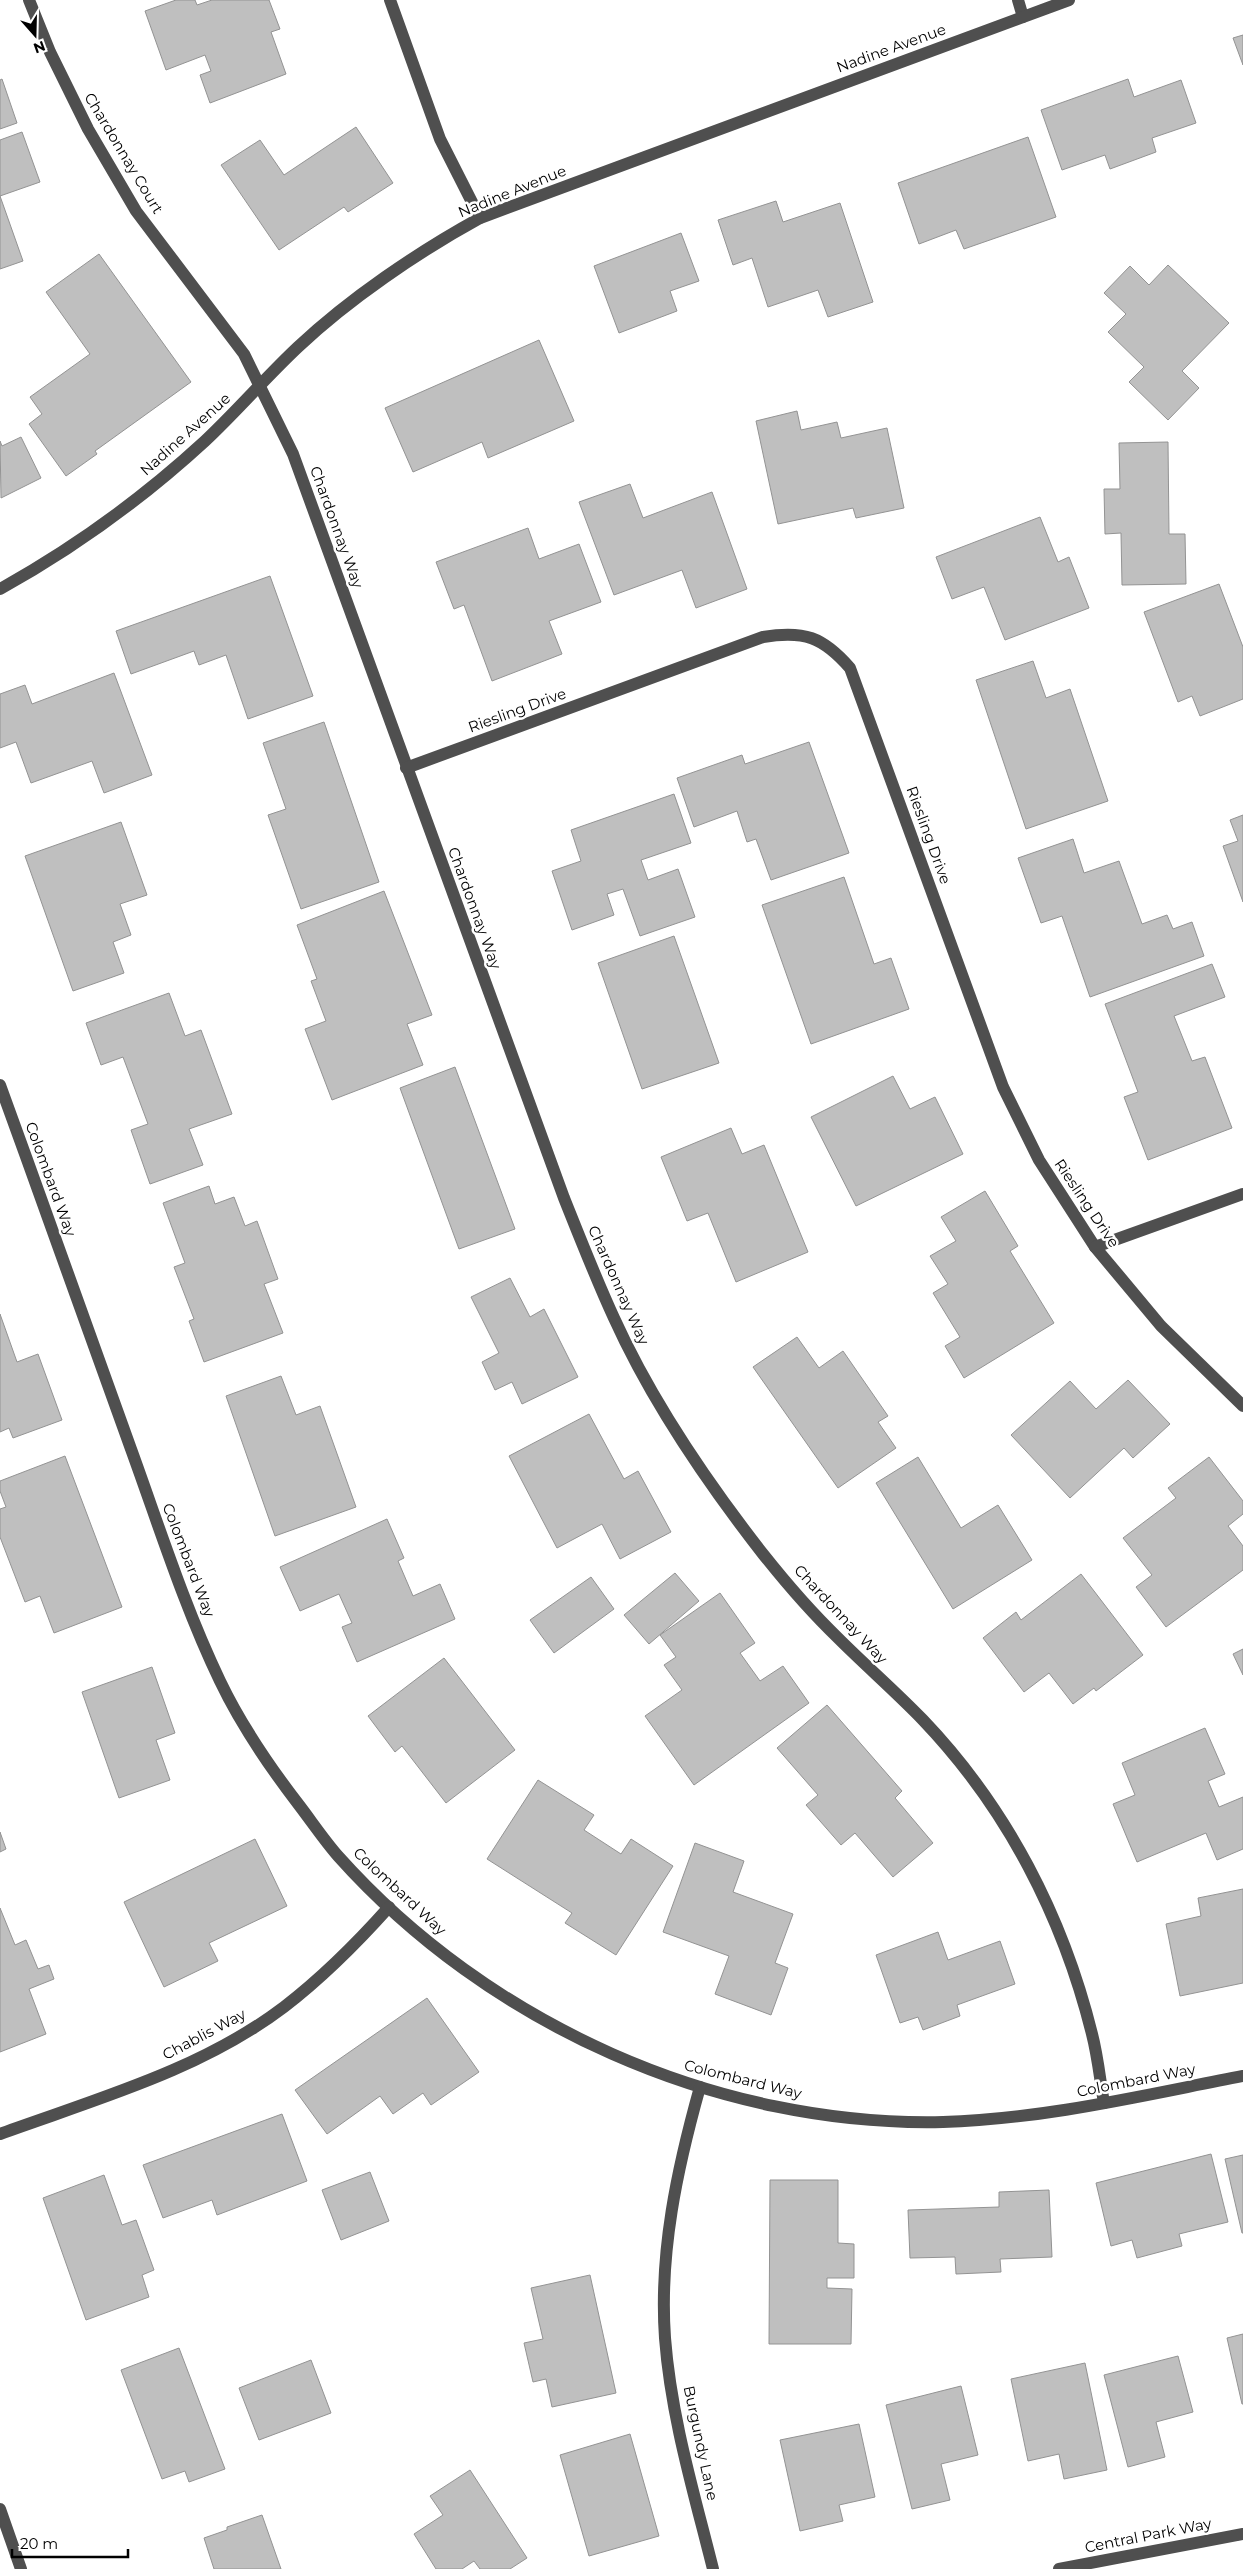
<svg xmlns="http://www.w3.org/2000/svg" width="1243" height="2569" font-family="Montserrat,sans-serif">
  <rect width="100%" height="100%" fill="#fff"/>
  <g fill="#bfbfbf" stroke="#939393">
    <polygon points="176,0 195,0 197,5 212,0 269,0 280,29 271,32 286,74 210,103 200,75 211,71 205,55 166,70 145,11"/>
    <polygon points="1243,35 1243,65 1233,38"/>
    <polygon points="2,79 17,123 0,129 0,80"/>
    <polygon points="1128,79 1134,97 1181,80 1196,123 1152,138 1156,152 1110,169 1105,155 1062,170 1041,110"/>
    <polygon points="356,127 393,183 348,212 344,207 279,250 221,165 260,140 284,175"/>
    <polygon points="22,132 40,182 0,196 23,261 0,269 0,140"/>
    <polygon points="1028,137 1056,217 964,249 956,230 919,244 898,183"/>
    <polygon points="776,201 783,222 840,203 873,302 828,317 818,290 768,307 752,258 733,265 718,220"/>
    <polygon points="681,233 699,281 670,291 677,311 619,333 594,266"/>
    <polygon points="99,254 191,382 95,451 97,454 66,476 29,424 42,414 30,397 90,354 46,292"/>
    <polygon points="1168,265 1229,323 1182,371 1199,388 1168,420 1129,382 1144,367 1108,332 1126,314 1104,293 1130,266 1149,285"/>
    <polygon points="539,340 574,421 488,458 482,442 413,472 385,408"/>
    <polygon points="797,411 801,430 837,422 841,438 887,428 904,508 856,518 853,508 778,524 756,421"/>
    <polygon points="21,437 41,478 1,498 0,441 2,446"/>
    <polygon points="1168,442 1169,534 1185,534 1186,584 1122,585 1121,533 1105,534 1104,489 1120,489 1119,443"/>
    <polygon points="630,484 643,518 712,492 747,589 696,608 682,570 614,595 579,502"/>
    <polygon points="1040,517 1058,562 1069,557 1089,608 1005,640 984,587 952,599 936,557"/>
    <polygon points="528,528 539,559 579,544 601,602 549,621 562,654 492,681 464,605 454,609 436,562"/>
    <polygon points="270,576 313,696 248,719 226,655 199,665 194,651 131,674 116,631"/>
    <polygon points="1219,584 1243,647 1243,699 1200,716 1192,696 1178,702 1144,612"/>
    <polygon points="1033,661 1046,698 1070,689 1108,801 1026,829 976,680"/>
    <polygon points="114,673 152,775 104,793 92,761 31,783 16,742 0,748 0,694 25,685 32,704"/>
    <polygon points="324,722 379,882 301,909 268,815 286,809 263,743"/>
    <polygon points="809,742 849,853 771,880 756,839 747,842 737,811 694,827 677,778 742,755 745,764"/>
    <polygon points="674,794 691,843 641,860 648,880 678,869 695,917 640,936 623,889 607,894 614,915 572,930 552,871 581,861 571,830"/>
    <polygon points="1243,815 1243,902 1223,846 1238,841 1230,820"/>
    <polygon points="121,822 147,895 120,904 131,935 113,942 124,973 73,991 25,856"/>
    <polygon points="1073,839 1084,873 1119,861 1142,924 1167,915 1173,929 1192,922 1204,956 1090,997 1062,916 1041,923 1018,858"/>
    <polygon points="844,877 874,964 891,958 909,1009 811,1044 762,905"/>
    <polygon points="384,891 432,1015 407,1024 423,1065 332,1100 305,1029 326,1021 311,981 317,979 297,925"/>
    <polygon points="674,936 719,1063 642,1089 598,963"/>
    <polygon points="1212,964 1225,997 1174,1016 1192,1061 1205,1057 1232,1128 1148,1160 1124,1097 1138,1092 1105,1004"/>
    <polygon points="169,993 185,1036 201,1030 232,1114 189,1129 203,1165 150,1184 131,1130 148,1124 123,1057 101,1065 86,1023"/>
    <polygon points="455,1067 515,1229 459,1249 400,1088"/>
    <polygon points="893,1076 910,1109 935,1097 963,1154 856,1206 811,1117"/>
    <polygon points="731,1128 742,1154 764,1145 808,1252 736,1282 708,1213 687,1221 661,1157"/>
    <polygon points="209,1186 215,1204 234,1197 245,1226 257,1221 278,1279 264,1284 283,1333 204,1362 189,1321 194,1319 174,1267 185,1263 163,1203"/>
    <polygon points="985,1191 1018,1246 1010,1251 1054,1323 964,1378 945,1346 960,1337 933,1293 948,1284 930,1256 956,1241 941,1217"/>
    <polygon points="510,1278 530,1317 544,1309 578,1377 522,1404 512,1382 495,1390 482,1362 499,1353 471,1297"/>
    <polygon points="0,1314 17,1362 38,1354 62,1420 13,1438 9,1428 0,1432"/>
    <polygon points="797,1337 819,1368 843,1351 888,1416 878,1422 896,1448 838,1488 753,1367"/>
    <polygon points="281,1376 296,1415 320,1406 356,1507 275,1536 226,1396"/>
    <polygon points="1128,1380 1170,1424 1133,1458 1124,1448 1070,1498 1011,1435 1070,1381 1096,1409"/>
    <polygon points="589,1414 624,1479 638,1471 671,1532 620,1559 602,1524 557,1548 509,1456"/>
    <polygon points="65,1456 122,1607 54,1633 40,1596 25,1602 0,1537 0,1509 6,1507 0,1491 0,1481"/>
    <polygon points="918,1457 961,1528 998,1505 1032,1560 953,1609 876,1483"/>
    <polygon points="1209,1457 1243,1501 1243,1514 1228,1526 1243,1546 1243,1570 1166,1627 1136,1587 1152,1575 1123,1538 1176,1498 1168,1488"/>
    <polygon points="387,1519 404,1558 398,1561 413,1596 440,1584 455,1619 357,1662 342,1627 352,1623 339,1594 300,1611 280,1567"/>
    <polygon points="675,1573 699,1601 649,1644 624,1615"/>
    <polygon points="1081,1574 1143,1655 1096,1691 1094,1688 1073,1704 1049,1673 1024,1692 983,1638 1016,1612 1021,1620"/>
    <polygon points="591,1577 614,1609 554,1653 530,1620"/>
    <polygon points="720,1593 755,1643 740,1653 760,1681 783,1666 809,1703 694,1785 645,1716 682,1690 664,1665 676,1657 660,1635"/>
    <polygon points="1243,1649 1243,1675 1233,1654"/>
    <polygon points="444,1658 515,1750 446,1803 402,1746 395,1752 368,1716"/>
    <polygon points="152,1667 175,1733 156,1740 170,1780 119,1798 82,1692"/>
    <polygon points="827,1705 902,1791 895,1798 933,1843 893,1877 855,1833 841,1845 806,1805 818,1795 777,1748"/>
    <polygon points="1205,1728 1225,1774 1208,1781 1219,1807 1243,1797 1243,1849 1217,1860 1206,1833 1137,1862 1113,1804 1135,1795 1122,1763"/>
    <polygon points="538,1780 594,1815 584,1830 621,1854 631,1839 673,1866 616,1955 565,1923 572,1913 487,1859"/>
    <polygon points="0,1832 6,1849 0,1852"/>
    <polygon points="255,1839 287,1906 209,1943 218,1961 164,1987 124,1902"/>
    <polygon points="695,1843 744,1861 733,1892 793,1914 775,1963 788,1968 771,2015 715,1994 729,1956 663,1932"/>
    <polygon points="1243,1889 1243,1983 1180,1996 1166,1924 1201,1916 1198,1898"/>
    <polygon points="0,1908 15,1945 26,1940 38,1969 49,1965 54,1979 29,1989 46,2034 0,2052"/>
    <polygon points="938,1932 948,1960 1000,1941 1015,1984 957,2005 960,2016 923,2030 918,2017 900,2023 876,1955"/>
    <polygon points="427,1998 479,2072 431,2105 423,2093 393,2114 380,2096 327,2134 295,2090"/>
    <polygon points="282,2114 307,2181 217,2215 212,2200 163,2218 143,2165"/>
    <polygon points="1211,2154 1228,2222 1179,2234 1182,2246 1137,2258 1132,2240 1111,2246 1096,2183"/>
    <polygon points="1243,2155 1243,2233 1242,2233 1225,2159"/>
    <polygon points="370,2172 389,2221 341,2240 322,2190"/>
    <polygon points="104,2175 122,2225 136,2220 154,2270 142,2275 149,2297 86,2320 43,2198"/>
    <polygon points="770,2180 838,2180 838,2243 854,2244 854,2278 827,2278 827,2288 852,2289 851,2344 769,2344"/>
    <polygon points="1049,2190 1052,2257 1000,2259 1001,2272 956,2274 955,2257 910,2258 908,2210 999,2207 999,2192"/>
    <polygon points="590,2275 616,2393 552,2407 546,2379 533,2382 524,2343 543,2339 531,2288"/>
    <polygon points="1243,2334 1243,2404 1242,2404 1227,2338"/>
    <polygon points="179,2348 225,2469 189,2482 185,2471 162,2479 121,2370"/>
    <polygon points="1178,2356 1193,2412 1156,2422 1165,2457 1128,2467 1104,2375"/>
    <polygon points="311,2360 331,2413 259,2440 239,2388"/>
    <polygon points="1085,2363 1107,2470 1064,2479 1059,2454 1028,2461 1011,2379"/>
    <polygon points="961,2386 978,2455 941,2464 950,2500 912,2509 886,2405"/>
    <polygon points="859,2424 875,2497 839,2505 843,2521 800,2531 780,2440"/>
    <polygon points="630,2434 659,2536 589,2556 560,2455"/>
    <polygon points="470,2470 527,2558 510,2569 480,2569 474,2561 462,2569 436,2569 414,2534 443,2515 430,2496"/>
    <polygon points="262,2515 281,2569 214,2569 204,2538 227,2530 227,2527"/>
  </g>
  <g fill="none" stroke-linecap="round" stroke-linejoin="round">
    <g stroke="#4f4f4f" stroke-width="12">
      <path d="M29,0L50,52L88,129L136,211L244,354L293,454L564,1198C580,1238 596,1279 614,1318C652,1402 706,1481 763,1554C786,1583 812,1613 838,1638C866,1666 896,1692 923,1720C1007,1808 1063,1917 1092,2034C1098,2057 1100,2080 1104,2103"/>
      <polyline points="390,0 440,139 480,218"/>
      <polyline points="1018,0 1023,17"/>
      <path d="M0,589C74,548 143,498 205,441C237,411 266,377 298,347C349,299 418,252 480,218L1069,0"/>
      <path d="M406,768L763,637C804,630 823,637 850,668L1003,1087L1039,1160L1095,1247L1161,1326L1243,1406"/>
      <path d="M0,1085C44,1206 87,1327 131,1449C159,1526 184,1606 220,1681C241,1725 269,1766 299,1805C312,1822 324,1840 338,1856C488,2024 717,2127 943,2122C1045,2119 1144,2095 1243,2076"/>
      <polyline points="1095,1247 1243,1194"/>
      <path d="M700,2087C677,2169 659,2253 665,2338C671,2417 694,2493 713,2569"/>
      <path d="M0,2134C96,2099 201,2070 284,2007C323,1977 356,1944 389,1907"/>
      <polyline points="0,2509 21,2569"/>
      <polyline points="1059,2569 1243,2534"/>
    </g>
  </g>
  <g text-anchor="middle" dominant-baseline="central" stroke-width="5" stroke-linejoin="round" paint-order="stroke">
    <g font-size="15" fill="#000" stroke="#fff">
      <text transform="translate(891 48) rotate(-20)">Nadine Avenue</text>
      <text transform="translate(124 153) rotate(59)">Chardonnay Court</text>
      <text transform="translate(512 191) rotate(-22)">Nadine Avenue</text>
      <text transform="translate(185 434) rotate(-42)">Nadine Avenue</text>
      <text transform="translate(337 527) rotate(70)">Chardonnay Way</text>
      <text transform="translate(517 710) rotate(-20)">Riesling Drive</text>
      <text transform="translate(929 835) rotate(70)">Riesling Drive</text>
      <text transform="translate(475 908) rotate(70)">Chardonnay Way</text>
      <text transform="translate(51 1179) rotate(70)">Colombard Way</text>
      <text transform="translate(1087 1203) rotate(56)">Riesling Drive</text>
      <text transform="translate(619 1285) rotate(66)">Chardonnay Way</text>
      <text transform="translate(189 1560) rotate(69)">Colombard Way</text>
      <text transform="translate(841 1614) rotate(47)">Chardonnay Way</text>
      <text transform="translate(400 1891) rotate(43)">Colombard Way</text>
      <text transform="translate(204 2034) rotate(-28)">Chablis Way</text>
      <text transform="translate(743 2079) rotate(14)">Colombard Way</text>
      <text transform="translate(1136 2080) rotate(-11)">Colombard Way</text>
      <text transform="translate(701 2443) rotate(78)">Burgundy Lane</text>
      <text transform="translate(1148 2535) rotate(-11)">Central Park Way</text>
    </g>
  </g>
  <g transform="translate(35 35) rotate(160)" stroke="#ffffff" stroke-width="4" paint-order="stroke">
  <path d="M0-4L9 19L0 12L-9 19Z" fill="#000000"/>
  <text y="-8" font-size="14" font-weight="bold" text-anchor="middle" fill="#000000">N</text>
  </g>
  <path d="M12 2549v8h116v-8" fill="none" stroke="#000000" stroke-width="2.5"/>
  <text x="20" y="2549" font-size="15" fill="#000000" stroke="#ffffff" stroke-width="4" paint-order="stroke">20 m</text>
</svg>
